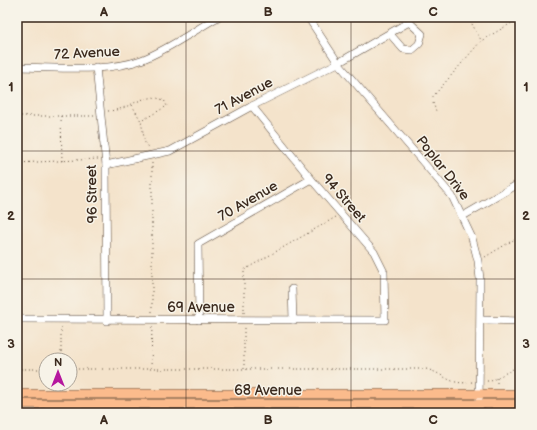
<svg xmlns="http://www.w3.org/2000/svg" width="537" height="430" font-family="'Balsamiq Sans',sans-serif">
  <rect width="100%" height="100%" fill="#f7f3e8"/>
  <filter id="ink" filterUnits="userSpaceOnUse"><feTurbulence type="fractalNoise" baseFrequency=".025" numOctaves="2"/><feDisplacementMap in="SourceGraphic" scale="8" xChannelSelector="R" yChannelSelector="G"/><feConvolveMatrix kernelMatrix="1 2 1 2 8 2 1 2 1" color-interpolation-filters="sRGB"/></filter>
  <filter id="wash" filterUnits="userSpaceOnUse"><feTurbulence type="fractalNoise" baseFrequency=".012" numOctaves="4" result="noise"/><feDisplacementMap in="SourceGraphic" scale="16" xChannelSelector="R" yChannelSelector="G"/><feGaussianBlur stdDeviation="0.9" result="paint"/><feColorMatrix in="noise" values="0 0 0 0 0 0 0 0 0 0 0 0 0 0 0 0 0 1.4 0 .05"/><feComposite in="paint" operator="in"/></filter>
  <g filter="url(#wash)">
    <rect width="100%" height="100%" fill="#f4e3cb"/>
  </g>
  <g filter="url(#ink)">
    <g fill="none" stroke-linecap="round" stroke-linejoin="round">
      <g stroke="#574638" stroke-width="8">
        <g id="minor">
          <polyline points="308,17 338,63 452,196 472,238 478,261 480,279 479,413"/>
          <path d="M17,67C55,67 105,73 141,60C168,50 193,31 218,17"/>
          <polyline points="96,67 106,165 107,321"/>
          <polyline points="106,165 170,151 252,106 338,63 409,22 422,34 419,44 412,50 403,49 390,34"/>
          <polyline points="463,216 520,183"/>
          <polyline points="292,289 293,320"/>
          <polyline points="17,319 385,320 384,272 374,252 311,179 252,106"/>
          <polyline points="199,320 198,244 311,179"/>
          <polyline points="481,320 520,321"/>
        </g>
      </g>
      <g stroke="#574638" stroke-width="10">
        <g id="major">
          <polyline points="17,394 520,394"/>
          <polyline points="17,404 520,404"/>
        </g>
      </g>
      <g stroke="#574638" stroke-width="1" stroke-dasharray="1 3" stroke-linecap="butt">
        <polyline points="468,17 481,40"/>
        <polyline points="430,100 481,41 520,18"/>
        <polyline points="433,103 436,111"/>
        <polyline points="132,105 141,121 145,143 149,149"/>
        <path d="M108,111C123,110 128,105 141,100C145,98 148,99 153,97L164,100L167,106L141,121"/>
        <polyline points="17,116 94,116"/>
        <polyline points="61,116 62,161"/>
        <polyline points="17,163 98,159"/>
        <polyline points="485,257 520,236"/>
        <polyline points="152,312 152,162"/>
        <polyline points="244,313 244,270 336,217"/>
        <polyline points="61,327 61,360"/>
        <polyline points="151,368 152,326"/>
        <polyline points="17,369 46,369"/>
        <path d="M70,369H426C446,374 448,386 472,382"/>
        <polyline points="244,369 244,326"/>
        <polyline points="487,381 491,381 513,369 520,368"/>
        <polyline points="497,383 497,378"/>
      </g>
      <use href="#minor" stroke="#fff" stroke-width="7"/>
      <use href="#major" stroke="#fbbb8c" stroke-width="9"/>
    </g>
  </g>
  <path fill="none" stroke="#3b2a1e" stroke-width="1" stroke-opacity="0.55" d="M186,17V413M351,17V413M17,151H520M17,279H520"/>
  <g text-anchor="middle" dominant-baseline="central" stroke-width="3" stroke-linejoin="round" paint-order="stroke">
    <g font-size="14" fill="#3b2a1e" stroke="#f7f3e8">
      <text transform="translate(87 53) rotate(-3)">72 Avenue</text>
      <text transform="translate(244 96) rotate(-28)">71 Avenue</text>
      <text transform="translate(443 168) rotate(52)">Poplar Drive</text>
      <text transform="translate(92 194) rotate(-91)">96 Street</text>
      <text transform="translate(344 198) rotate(49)">94 Street</text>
      <text transform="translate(248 201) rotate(-30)">70 Avenue</text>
      <text x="201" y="307">69 Avenue</text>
      <text x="268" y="390">68 Avenue</text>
    </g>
  </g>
  <rect width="537" height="430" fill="none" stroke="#f7f3e8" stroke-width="44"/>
  <g transform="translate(58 372)"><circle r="19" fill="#f7f3e8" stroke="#aca397"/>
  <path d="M0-3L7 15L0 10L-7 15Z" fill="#b5179e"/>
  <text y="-6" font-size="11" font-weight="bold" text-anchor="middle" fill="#3b2a1e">N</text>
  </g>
  <rect x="22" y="22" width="493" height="386" fill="none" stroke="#3b2a1e" stroke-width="1.5"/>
  <g font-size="13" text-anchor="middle" font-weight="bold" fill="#3b2a1e">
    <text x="104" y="16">A</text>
    <text x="268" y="16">B</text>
    <text x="433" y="16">C</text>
    <text x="11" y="91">1</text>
    <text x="526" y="91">1</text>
    <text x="11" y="220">2</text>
    <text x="526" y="220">2</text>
    <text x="11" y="348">3</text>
    <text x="526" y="348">3</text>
    <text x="104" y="424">A</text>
    <text x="268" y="424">B</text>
    <text x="433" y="424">C</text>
  </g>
</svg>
